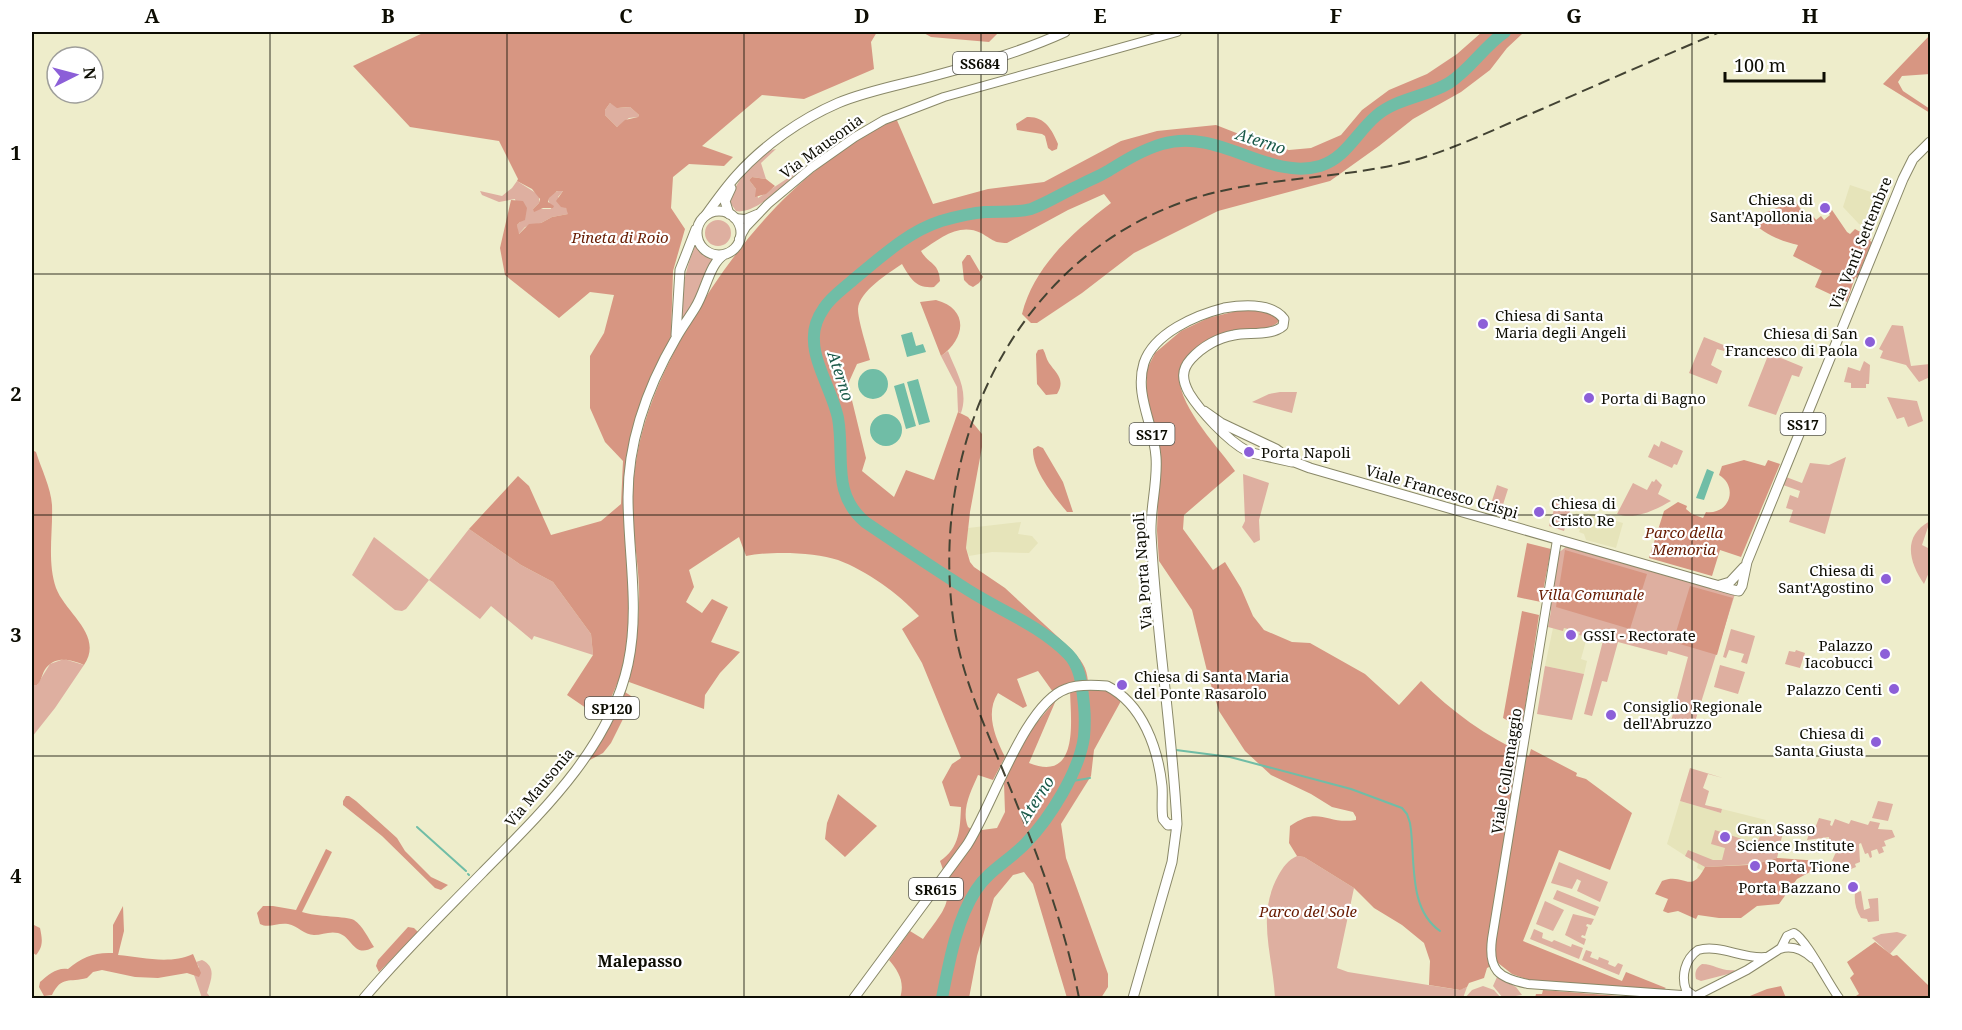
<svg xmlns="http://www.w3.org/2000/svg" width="1962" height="1030" font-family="'Noto Serif',serif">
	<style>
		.built { fill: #e6e4ba }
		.green { fill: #deafa0 }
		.forest { fill: #d79682; fill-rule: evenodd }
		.water { fill: #70bda6 }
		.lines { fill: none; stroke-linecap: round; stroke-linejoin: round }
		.stream { stroke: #70bda6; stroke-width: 2 }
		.river { stroke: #70bda6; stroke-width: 12 }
		.secondary-casing { stroke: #898868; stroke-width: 10 }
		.primary-casing { stroke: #898868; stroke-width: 11 }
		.trunk-casing { stroke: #898868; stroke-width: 11 }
		.secondary { stroke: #fff; stroke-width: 8 }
		.primary { stroke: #fff; stroke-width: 9 }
		.trunk { stroke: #fff; stroke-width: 9 }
		.rail { stroke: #434333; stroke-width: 2; stroke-dasharray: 12 6; stroke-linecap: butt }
		.grid { fill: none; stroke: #0d0d03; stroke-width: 1.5; stroke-opacity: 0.55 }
		.poi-dot { fill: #8c5fd8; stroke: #fff; stroke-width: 2 }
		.labels { text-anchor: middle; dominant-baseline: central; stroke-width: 4.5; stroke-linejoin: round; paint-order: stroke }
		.shield { fill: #fff; stroke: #56564f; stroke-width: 1.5 }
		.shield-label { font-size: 14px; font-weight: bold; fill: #0d0d03 }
		.street-label { font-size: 15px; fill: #0d0d03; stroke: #fff }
		.poi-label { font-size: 15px; fill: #0d0d03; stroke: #fff; text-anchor: start }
		.park-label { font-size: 15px; font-style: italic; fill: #671b00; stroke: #fff }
		.water-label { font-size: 16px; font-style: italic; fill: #1b5a4a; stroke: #fff }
		.neighbourhood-label { font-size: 16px; font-weight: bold; fill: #0d0d03; stroke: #fff }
		.neatline { fill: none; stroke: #0d0d03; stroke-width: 2 }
		.grid-label { font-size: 20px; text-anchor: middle; font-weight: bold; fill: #0d0d03 }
	</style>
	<rect width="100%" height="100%" fill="#eeedcb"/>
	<path class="built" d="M1850,185L1889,198L1876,231L1859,224L1843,207Z
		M1584,512L1623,523L1616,548L1586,540L1584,534L1579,532L1580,529L1574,527L1573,524L1576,513L1583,515Z
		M1021,522L1018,534L1032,536L1038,543L1029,553L992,552L969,556L966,548L968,528Z
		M1564,627L1580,632V635L1587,637L1581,659L1587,661L1584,674L1545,666L1553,628L1563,630Z
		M1680,801L1721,813L1722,809L1766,820L1764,831L1782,836L1777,858L1756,864L1705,867L1703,871L1697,868L1698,864L1667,844Z"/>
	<path class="green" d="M610,103L620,108L630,107L639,115L638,117L629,118L617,127L605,115V110Z
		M776,149L761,163L766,179L752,177L749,180L756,189L758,198L797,172C785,186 754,215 736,211L729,201C735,184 757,152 776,149Z
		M517,181L539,195V203L533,209H551L548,198L551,194L560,190L563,191L558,197L568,211V214L552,217L541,223L525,227L518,235L517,225L520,222L515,199L499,202L482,195L480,191L502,196L512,188Z
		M705 233a13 13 0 1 1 26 0a13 13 0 1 1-26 0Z
		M697,242L701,250L713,256L701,292L680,325C682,292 683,273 697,242Z
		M1892,325L1903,326L1911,366L1930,364V377L1919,382L1906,365L1880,358L1883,351L1879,349Z
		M1704,337L1726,346L1724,351L1717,349L1711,365L1722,371L1717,384L1689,373Z
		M948,351C956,372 969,390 961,413L958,412L957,387L941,356Z
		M1769,353L1803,367L1799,377L1792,375L1776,415L1748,406Z
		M1864,361L1870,365L1869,384H1866V388H1851V383L1844,382L1848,367L1860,371Z
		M1280,392H1297L1292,413L1252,402L1269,394Z
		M1887,397L1917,401L1923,421L1908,427L1904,417L1897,419Z
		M1661,441L1683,451L1677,465L1674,464L1672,468L1648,457L1654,444L1659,447Z
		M1846,457L1825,534L1789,522L1793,510L1786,508L1790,495L1798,498L1800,491L1783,485L1786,477L1802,483L1810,463L1829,465Z
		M1243,474L1269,483L1259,520L1260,540L1254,543L1242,527L1245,521Z
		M1656,479L1662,485L1658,494L1671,501C1655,510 1636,520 1617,514L1633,483L1647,490L1652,481L1654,482Z
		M1497,485L1508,489L1500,514L1489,510Z
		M1556,503L1571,508L1564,531L1549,526Z
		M1930,521L1922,545L1930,549V570L1924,584C1909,562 1902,536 1930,521Z
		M469,529L521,565L553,582L591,634L593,655L534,636L532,640L491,606L480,619L429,580L406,609L402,611L395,610L352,575L374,537L429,580Z
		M1566,547L1735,594L1693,728L1671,721L1688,657L1668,651L1667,655L1618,642L1607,682L1602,681L1592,716L1584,714L1604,637L1588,633L1587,637L1579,635L1580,632L1564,628L1563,631L1548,627L1551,611L1549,608L1558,553Z
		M1731,629L1755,636L1747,664L1741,662L1744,654L1729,650L1726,658L1723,657Z
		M1796,650L1805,653L1800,668L1785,664L1789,651L1795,652Z
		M64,659L84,665L55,708L32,737V685H37L50,664Z
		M1720,665L1745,672L1738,694L1714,687Z
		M1545,666L1584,674L1572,720L1537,714Z
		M1690,768L1723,778L1708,774L1703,788L1709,791L1705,805L1722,809L1721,813L1680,801Z
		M1878,801L1893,804L1888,821L1872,818Z
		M1819,818L1831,821L1830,825L1832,826L1835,819L1849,824L1851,820L1868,825L1870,821L1880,823L1878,829L1892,830L1895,837L1884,841L1886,846L1882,847L1884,852L1879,854L1877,849L1871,851L1872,857L1870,858L1868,853L1865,854L1861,843L1859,844L1860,862L1855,864L1856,867L1851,869L1832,861L1836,852L1827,849L1829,837L1807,840L1811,827L1815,828Z
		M1715,830L1757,844L1762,831L1782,836L1777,858L1756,864L1705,867L1685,856L1688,850L1713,860H1722L1725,848L1711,844Z
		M1297,856L1304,857L1354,888L1337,968L1348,972L1459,990L1467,987L1463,998H1275C1273,956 1256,916 1278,876C1283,867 1288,860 1297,856Z
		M1559,862L1608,882L1600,902L1577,891L1581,881L1577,879L1572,889L1551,883Z
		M1557,890L1599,907L1595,916L1553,899Z
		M1861,891L1864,910L1870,908L1868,899L1878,898L1879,921L1868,922L1867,919L1861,918C1856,910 1854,902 1855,893Z
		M1545,901L1564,910L1553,931L1536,924Z
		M1573,914L1594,919L1591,925L1587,924L1586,926L1588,927L1585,936L1582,935L1581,937L1586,939L1584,945L1565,935Z
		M1534,929L1543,933L1542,938L1552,942L1554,940L1571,947L1572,944L1583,948L1579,959L1530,939Z
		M1897,932L1907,935L1890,954L1872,938L1881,934Z
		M1586,950L1592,952L1590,957L1598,960L1599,957L1609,961L1608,964L1615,967L1618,963L1623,965L1619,975L1582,960Z
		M202,960C217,967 211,980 207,993L211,998H202L194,975L199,976V967L196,962Z
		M1702,964C1715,964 1721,972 1735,970L1732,973L1701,981L1696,979C1694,972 1697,967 1702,964Z
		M1497,977L1516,987L1522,995L1503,998L1493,986Z
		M1483,986L1494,990L1501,998H1465L1472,990Z"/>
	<path class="forest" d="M425,32H877L871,42L874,69L804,99L762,95L702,146L733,157L724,166L689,164L673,177L671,208L685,229L673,271L671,336L637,412L627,456L623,496L630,600L627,645L620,677L602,719L567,695L593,655L591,634L553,582L521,565L469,529L518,476L529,486L551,535L601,521L621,504L623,461L605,442L590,408V356L604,333L614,295L590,292L559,318L505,275L500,248L511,200L523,201L527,208L525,220L520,222L517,225L519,234L529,224L541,223L552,217L568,214L566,208L561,207L556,201L563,191H557L549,198L548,202L554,206L553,208H543L534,212L533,209L539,203L540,199L532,189L517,181L518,179L499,141L410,127L353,66ZM610,103L617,108L630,107L639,115L638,117L625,120L617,127L605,115V110Z
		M922,32H999L989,42L931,37Z
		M1482,32H1531L1522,34L1507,48L1490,70L1461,92L1413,119L1379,146L1330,181L1218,211L1134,253L1082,293L1037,323H1031L1022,314C1034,266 1073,232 1111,203L1104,194L1068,210L1007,243C993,243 992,239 981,233C959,222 939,239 921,251C929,265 939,262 940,281L934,287C916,289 910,278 902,264C889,273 859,291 858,309C858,321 867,347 870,360L857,364L848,384L866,458L862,471L894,497L906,470L934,480L958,412L968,417L982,434V447L970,512L966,548L970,562L974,567L1005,588L1071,649C1081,660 1087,667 1088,682L1053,692L1038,671L1017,679L1027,706L1023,708L998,693C985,713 995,737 1005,757L993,780L978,775C971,791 961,810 968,827L974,831L997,828L1005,812L1004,783L1009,770L1033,727L1056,700L1029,763C1079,783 1071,722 1070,691L1105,689L1121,701L1094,750L1091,776L1061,824L1066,858L1108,974V987L1101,998H1067L1033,884L1024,872L1013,875L994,898L977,956L969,998H900C905,982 899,972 889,960L910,931L923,939C947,906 955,902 940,861C960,848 960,828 961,807L950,806L942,782L952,764L961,758L922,663L902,629L919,616C898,593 867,571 838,560C815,552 770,551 746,556L739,537L689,570L694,587L686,602L702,613L712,599L728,607L711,642L740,652L720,673L705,695L704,709L629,682C635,651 640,619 639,588C638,555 630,521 633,488C637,427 660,375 690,323C741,236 805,164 896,118L933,204L988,189L1044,182L1121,141L1157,131L1216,125L1262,143L1289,150L1311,148L1341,135L1362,110L1389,90L1427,74L1457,54Z
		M1930,35V74L1902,76L1898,82L1903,91L1930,109V113L1883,84Z
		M1027,117C1044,116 1052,129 1058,144L1057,149L1052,151L1048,148L1045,136L1042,134L1017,130L1016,124Z
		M752,177L766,179L775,186L766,194L755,197L756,189L749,180Z
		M1795,201L1808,219L1813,216L1816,220L1821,216L1824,220L1830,215L1828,212L1832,210L1847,232L1850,234L1855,229L1871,238L1870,241L1872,242L1857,278L1855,277L1847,302L1815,287L1822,271L1793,256L1798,245C1780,241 1762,233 1749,219Z
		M967,255H970L983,277L979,283L973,287L969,285L964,280L962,262Z
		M936,300C969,309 966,338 941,356L920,302Z
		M1241,310C1254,311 1272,310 1279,321C1271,331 1252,328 1240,330C1230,333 1220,339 1210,343C1202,347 1193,350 1187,357C1158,388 1219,446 1235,471L1184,515L1183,529L1213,570L1225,562L1241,588L1253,616L1264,630L1292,642L1310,643L1365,674L1399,705L1421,681C1452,712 1488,738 1529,756L1531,749L1577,773L1576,776L1586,779L1632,813L1610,870L1559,850L1523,941L1622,981L1626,972L1666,988L1663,990L1529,980L1512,974L1498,963L1487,968L1484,978L1469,983L1467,987L1460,990L1429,985L1430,961L1424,943L1402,925L1374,908L1354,888L1304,857L1297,856L1289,843L1290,826C1320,805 1326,825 1356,820V817L1353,812L1332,807L1311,794L1271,775L1245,751L1219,711L1208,675L1192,610L1159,561L1157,531L1158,497L1146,398L1147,369L1155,353L1181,331L1208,318Z
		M1043,349C1046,354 1046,359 1049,363C1056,373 1066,380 1057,394L1046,395L1037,384L1036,354L1038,350Z
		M1038,446L1043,448L1063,482L1073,512H1067C1054,496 1032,470 1033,449Z
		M32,450L36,452C41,468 51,488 52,505C53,533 47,561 56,588C66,614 104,635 84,665C73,660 56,655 46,668C42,673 42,680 37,685H32Z
		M1744,460L1765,466L1768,460L1780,464L1741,557L1720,550L1712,576L1649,558L1664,511L1678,502L1687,506L1686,509L1692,514L1703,518L1706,512C1729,515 1739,487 1719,475L1722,466Z
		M1527,543L1551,549L1541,602L1517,597Z
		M1565,550L1647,574L1630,629L1556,607Z
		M1690,586L1733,598L1717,655L1673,642Z
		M1522,611L1539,615L1522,728L1503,718Z
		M625,692L634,698L635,712L623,719L611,743L603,753L588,761L613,717Z
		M838,794L877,826L845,857L825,839L827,823Z
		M346,796H349L356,801L397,838L405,851L431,877L448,885L441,890L435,888L382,836L343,805V801Z
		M326,849L332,852L302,912C316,917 347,916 354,920C363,926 368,938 374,947C353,959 353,937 338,933C329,931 322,935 314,935C304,935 298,926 288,924C278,922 269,929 260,924L257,913L263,906H273L296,910Z
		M1777,858L1820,861L1823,865L1797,879L1779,904L1757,906L1741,918H1719L1698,915L1696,919L1678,911L1668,913L1663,911L1668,899L1655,894L1662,881C1685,872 1690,896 1705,867L1748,865V869L1756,868V864Z
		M123,906L124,931L118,955C142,957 169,965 193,954L201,973L199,977L187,973L158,978L135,977L102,970L93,972L87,978C69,983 62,975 52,995L44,996L39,987L40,982C48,975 57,967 68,969C82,957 94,952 113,953V925Z
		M34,925L40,928C42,938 44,946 36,955L32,952V932Z
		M408,927L414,928L418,932L379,972L376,966L378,960Z
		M1875,942L1893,956L1897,955L1930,987V998H1853L1859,994L1850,978L1854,974L1847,962Z
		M1781,986L1786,998H1745L1767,989Z
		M1543,990L1644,998H1535L1536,994H1542Z"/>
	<path class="water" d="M912,332L916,346L923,344L926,352L907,357L901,335Z
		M858 384a15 15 0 1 1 30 0a15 15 0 1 1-30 0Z
		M918,379L930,422L919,425L907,382Z
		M904,383L916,426L906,429L894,386Z
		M870 430a16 16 0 1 1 32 0a16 16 0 1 1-32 0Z
		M1707,469L1714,472L1704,500L1696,498Z"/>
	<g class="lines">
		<path class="stream" d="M1176,750L1230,757L1351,789L1402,808L1407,814L1410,823C1416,858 1407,908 1440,931
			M1067,782L1090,778
			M417,827L466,871
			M468,874L469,875"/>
		<path class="river" d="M942,998C949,963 956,921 976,890C988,871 1010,860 1026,843C1050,818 1079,772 1084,737C1085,726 1085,715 1084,705C1082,687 1081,667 1068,654C1039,625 1001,611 968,590C933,568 899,545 865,522C831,493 845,457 838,418C833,394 814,363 814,341C813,329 817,318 824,308C831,297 843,289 853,280C880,258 907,232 941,221C955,217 971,213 985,212C1001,211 1016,213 1031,209C1047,203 1061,194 1076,187C1087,181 1098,177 1108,171C1126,160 1142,150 1162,144C1219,127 1268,181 1320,166C1346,158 1357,132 1376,116C1397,98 1426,97 1449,83C1471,69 1484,46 1505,32"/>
		<g class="secondary-casing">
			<path id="secondary" d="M734,218L745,219L757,214
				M739,239L746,227L768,204L811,168L855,137L884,120L944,97L1177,32
				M1557,540L1492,939C1488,970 1498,978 1528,984L1696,996L1747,970L1775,952L1781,948L1787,936L1794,933C1806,939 1829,985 1839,998
				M1780,949C1792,945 1803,950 1812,958
				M1693,995L1686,990C1681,976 1685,959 1698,950C1720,944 1742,959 1765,957"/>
		</g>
		<g class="primary-casing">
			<path id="primary" d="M697 233a22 22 0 1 1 44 0a22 22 0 1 1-44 0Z
				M676,335L680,270L696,229
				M1204,411L1221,423L1276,449L1292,461L1310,468L1709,583C1716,585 1736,591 1739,591L1742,586L1747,562L1903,179L1913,159L1930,142
				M1252,453L1292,462
				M1720,585L1730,582L1744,567
				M364,998C401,954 442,914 482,873C540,814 610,748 628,664C640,608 628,553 628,497C628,441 648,386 676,338C682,327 689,318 695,308C706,291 709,263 725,254
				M854,998L967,845C991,809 1025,703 1066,689C1077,684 1095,685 1107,686C1143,704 1158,749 1162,786C1163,797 1161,809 1163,819L1168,825L1177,824
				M1133,998L1172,862L1177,824C1172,728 1156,631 1151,534C1150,508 1158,482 1156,457C1154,425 1134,395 1144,363C1154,333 1196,315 1224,308C1242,305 1271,302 1284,319L1283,326C1272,336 1248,332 1234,335C1218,338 1202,347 1191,359C1181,370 1182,380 1189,393C1200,411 1228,441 1247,451"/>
		</g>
		<g class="trunk-casing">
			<path id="trunk" d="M729,214L725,201L731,188
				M706,215C716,201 726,187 737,175C764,145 801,119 838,103C864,92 894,86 922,79C971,66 1019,53 1065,32"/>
		</g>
		<use href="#secondary" class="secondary"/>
		<use href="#primary" class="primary"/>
		<use href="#trunk" class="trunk"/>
		<path class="rail" d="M1079,998C1064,921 1034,845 1004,773C984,724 962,677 954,625C927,445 1016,252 1198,197C1272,175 1351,180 1425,157C1465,144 1504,125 1542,109C1601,83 1661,57 1720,32"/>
	</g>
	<path class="grid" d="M270,32V998M507,32V998M744,32V998M981,32V998M1218,32V998M1455,32V998M1692,32V998M32,274H1930M32,515H1930M32,756H1930"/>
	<g class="poi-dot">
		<circle cx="1825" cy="208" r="6"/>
		<circle cx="1483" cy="324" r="6"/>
		<circle cx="1870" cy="342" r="6"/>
		<circle cx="1589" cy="398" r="6"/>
		<circle cx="1249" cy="452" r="6"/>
		<circle cx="1539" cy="512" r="6"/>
		<circle cx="1886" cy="579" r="6"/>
		<circle cx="1571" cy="635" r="6"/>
		<circle cx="1885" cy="654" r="6"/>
		<circle cx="1122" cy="685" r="6"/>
		<circle cx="1894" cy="689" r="6"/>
		<circle cx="1611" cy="715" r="6"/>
		<circle cx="1876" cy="742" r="6"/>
		<circle cx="1725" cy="837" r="6"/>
		<circle cx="1755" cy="866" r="6"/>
		<circle cx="1853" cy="887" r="6"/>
	</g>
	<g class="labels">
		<g class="shield">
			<rect x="953" y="52" width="54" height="22" rx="4.5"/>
			<rect x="1780.5" y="413" width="45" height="22" rx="4.5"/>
			<rect x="1129.5" y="423" width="45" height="22" rx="4.5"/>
			<rect x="585" y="697" width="54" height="22" rx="4.5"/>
			<rect x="909" y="878" width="54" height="22" rx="4.5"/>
		</g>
		<g class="shield-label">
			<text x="980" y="63">SS684</text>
			<text x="1803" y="424">SS17</text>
			<text x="1152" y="434">SS17</text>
			<text x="612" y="708">SP120</text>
			<text x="936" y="889">SR615</text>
		</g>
		<g class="street-label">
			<text transform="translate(821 146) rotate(-36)">Via Mausonia</text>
			<text transform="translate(1860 243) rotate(-68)">Via Venti Settembre</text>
			<text transform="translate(1442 491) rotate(16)">Viale Francesco Crispi</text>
			<text transform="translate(1142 571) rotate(-94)">Via Porta Napoli</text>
			<text transform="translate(1506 771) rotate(-81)">Viale Collemaggio</text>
			<text transform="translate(539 787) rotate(-50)">Via Mausonia</text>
		</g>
		<g class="poi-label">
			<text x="1813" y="199" text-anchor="end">Chiesa di<tspan x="1813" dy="17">Sant'Apollonia</tspan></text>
			<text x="1495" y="315">Chiesa di Santa<tspan x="1495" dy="17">Maria degli Angeli</tspan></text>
			<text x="1858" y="333" text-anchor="end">Chiesa di San<tspan x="1858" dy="17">Francesco di Paola</tspan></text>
			<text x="1601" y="398">Porta di Bagno</text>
			<text x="1261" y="452">Porta Napoli</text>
			<text x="1551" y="503">Chiesa di<tspan x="1551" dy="17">Cristo Re</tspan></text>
			<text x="1874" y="570" text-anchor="end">Chiesa di<tspan x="1874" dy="17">Sant'Agostino</tspan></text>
			<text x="1583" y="635">GSSI - Rectorate</text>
			<text x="1873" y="645" text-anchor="end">Palazzo<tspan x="1873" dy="17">Iacobucci</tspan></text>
			<text x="1134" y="676">Chiesa di Santa Maria<tspan x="1134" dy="17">del Ponte Rasarolo</tspan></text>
			<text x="1882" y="689" text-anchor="end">Palazzo Centi</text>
			<text x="1623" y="706">Consiglio Regionale<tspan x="1623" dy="17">dell'Abruzzo</tspan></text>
			<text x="1864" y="733" text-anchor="end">Chiesa di<tspan x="1864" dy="17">Santa Giusta</tspan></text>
			<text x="1737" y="828">Gran Sasso<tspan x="1737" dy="17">Science Institute</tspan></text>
			<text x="1767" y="866">Porta Tione</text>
			<text x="1841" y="887" text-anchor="end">Porta Bazzano</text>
		</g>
		<g class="park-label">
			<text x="620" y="237">Pineta di Roio</text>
			<text x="1684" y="532">Parco della<tspan x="1684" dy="17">Memoria</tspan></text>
			<text x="1591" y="594">Villa Comunale</text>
			<text x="1308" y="911">Parco del Sole</text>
		</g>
		<g class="water-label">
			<text transform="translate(1261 141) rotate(18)">Aterno</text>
			<text transform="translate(841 376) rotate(72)">Aterno</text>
			<text transform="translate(1036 799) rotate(-57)">Aterno</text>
		</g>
		<g class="neighbourhood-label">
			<text x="640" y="961">Malepasso</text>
		</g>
	</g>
	<rect width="1962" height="1030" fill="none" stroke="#ffffff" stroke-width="66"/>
	<g transform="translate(75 75) rotate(84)"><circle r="28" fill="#ffffff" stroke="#9e9e9a" stroke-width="1.5"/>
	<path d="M0-4.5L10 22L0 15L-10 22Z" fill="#8c5fd8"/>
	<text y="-9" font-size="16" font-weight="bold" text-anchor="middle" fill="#0d0d03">N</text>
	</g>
	<path d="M1725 72v9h99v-9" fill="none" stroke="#0d0d03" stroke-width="3"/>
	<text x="1734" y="72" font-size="18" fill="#0d0d03" stroke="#ffffff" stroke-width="4.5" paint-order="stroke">100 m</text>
	<rect x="33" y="33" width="1896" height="964" class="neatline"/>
	<g class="grid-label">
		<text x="152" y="23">A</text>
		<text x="388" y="23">B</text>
		<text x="626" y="23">C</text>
		<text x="862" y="23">D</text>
		<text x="1100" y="23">E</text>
		<text x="1336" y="23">F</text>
		<text x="1574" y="23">G</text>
		<text x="1810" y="23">H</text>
		<text x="16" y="160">1</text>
		<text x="16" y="401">2</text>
		<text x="16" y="642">3</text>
		<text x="16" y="883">4</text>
	</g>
</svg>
